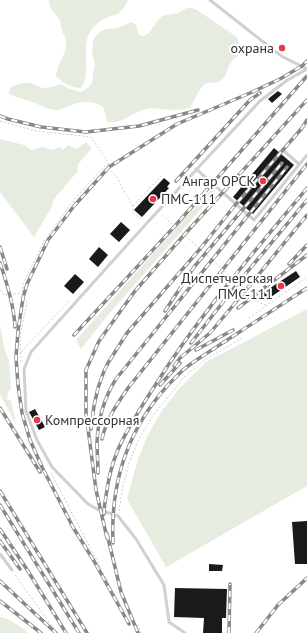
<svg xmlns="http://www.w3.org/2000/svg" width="307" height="633" font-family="'PT Sans',sans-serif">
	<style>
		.green { fill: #e6ecdf }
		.building { fill: #1a1a1a }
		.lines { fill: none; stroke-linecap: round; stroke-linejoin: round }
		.path { stroke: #cdcdcd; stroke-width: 1; stroke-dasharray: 2 2; stroke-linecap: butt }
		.service { stroke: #d0d0d0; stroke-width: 3 }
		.rail-casing { stroke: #888; stroke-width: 3.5 }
		.rail { stroke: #fff; stroke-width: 2; stroke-dasharray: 6; stroke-linecap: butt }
		.poi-dot { fill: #e63946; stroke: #fff; stroke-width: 1.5 }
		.labels { text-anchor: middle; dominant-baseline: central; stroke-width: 4; stroke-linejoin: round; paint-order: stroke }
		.poi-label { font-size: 14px; fill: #333; stroke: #fff; text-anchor: end }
	</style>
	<rect width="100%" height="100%" fill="#fff"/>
	<path class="green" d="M49,0H128C126,4 123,9 119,13C117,15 114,15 111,16C102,19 93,25 89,34C81,50 92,74 81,88C71,88 62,83 56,76C57,63 68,53 66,40C65,36 63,34 62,31C61,27 61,23 59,19C55,12 48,8 49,0Z
		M187,8H192L197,10L237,37C239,43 240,48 239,53C238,58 233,58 231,62C227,68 227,77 220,81C215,84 210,81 205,84C200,86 194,102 190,108C185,109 180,110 175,110C164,110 153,106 143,110C130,114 122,124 107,122C105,117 106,112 103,107C101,105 98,104 95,103C87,101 78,102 71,105C66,107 61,110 56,110C49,110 42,106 35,103C27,100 18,98 9,94V92L11,87C18,84 26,81 33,84C37,86 41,88 45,88C51,88 56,85 61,84L70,89L80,92L85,90L89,87L92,83L93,73L95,64L92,54L93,43L94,38L101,31L106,29L117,28L132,22L136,25L139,35L144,36L149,33L155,24L162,16L178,13Z
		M0,139L24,145L32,150L43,147L52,150L59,147L63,150L68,145L77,149L86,142L92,148L78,164L77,172L54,199L51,208L34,237L0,192Z
		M211,189L215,193L108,315L81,349L76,340Z
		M307,309V486L166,567L127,499L138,459L147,437L161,412L179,389L206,362Z
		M0,324L4,347L9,361L11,389L8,392L7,400H11L16,425L0,394Z
		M0,617C10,619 20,626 28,633H0Z"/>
	<path class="building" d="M278,91L282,94L272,103L268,99Z
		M274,148L294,165L253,214L233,197Z
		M164,178L170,183L167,187L169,188L142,217L134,210Z
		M121,222L130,230L119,242L110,234Z
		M99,247L108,255L98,267L89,259Z
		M296,271L300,277L265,301L261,294Z
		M75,274L84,282L73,294L64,286Z
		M35,409L45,427L39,430L29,412Z
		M307,521V564H295L292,522Z
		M209,564L223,565L222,571H209Z
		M175,588L227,589L226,618H222V633H203L204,618L174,617Z"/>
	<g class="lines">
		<path class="path" d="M0,121L36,131L91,137L108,163L109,167L117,178L133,207V212L142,220
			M133,206L161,176
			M162,215L260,303L266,305
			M0,290L4,295L21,293
			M249,318L307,277
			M21,352L69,301
			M21,362L20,336L27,302L23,298L22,293L24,282L45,239L77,196L108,163
			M51,473L129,622L138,626L141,633
			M119,511L123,486L129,463L138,441L151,418L186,375L205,360L242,338
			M15,575L57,633"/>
		<path class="service" d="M210,0L276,52L283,57L307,69
			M285,152L299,164
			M196,169L254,220L307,155
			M0,554L12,570
			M185,633L169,622L164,585L136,539L118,516L97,509L88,504L52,467L37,440L26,411L24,369L31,352L146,224L260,101L286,81L307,69"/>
		<g class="rail-casing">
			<path id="rail" d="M0,116L8,119L41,127L86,132L139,126L198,110
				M176,181L250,100L260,93
				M0,247L7,269
				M0,263C7,283 14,305 15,327
				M289,264L307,245
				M238,308L307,255
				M165,311L194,267L282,163
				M74,335L175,226L307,76
				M191,343L238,283L307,200
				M196,350L233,330
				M174,366L180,358L210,333L246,290L307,215
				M160,385L180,363
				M0,408L40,472
				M91,429L94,406L98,388L104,371L108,363L127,333L200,249L236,204L302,128L307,120
				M102,439C106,420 117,404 128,388L307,164
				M98,473C98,463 97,452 97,442C98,420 104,398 116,379L287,167
				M0,491L87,633
				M0,505L79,633
				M104,514C104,508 105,502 106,496C108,481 111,467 117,452C127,428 142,406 156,384C200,314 255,251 307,188
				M71,524L94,561L129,624
				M0,529L28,571L66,633
				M74,529L42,467L30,440L22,413L18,385L16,357L18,331L23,298L27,284L48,240L74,206L109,167L177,124L250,93L280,79L302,66L307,61
				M107,534L121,592L138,633
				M107,538L96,490L86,413V370L99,341L135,291L184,235L307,100
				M0,541L20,569
				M113,543C110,476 132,418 181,372C186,367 192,363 198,359L307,288
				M0,581L56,633
				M0,601L41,633
				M229,633L230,584
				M256,633L278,605L307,578"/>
		</g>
		<use href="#rail" class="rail"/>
	</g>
	<g class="poi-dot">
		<circle cx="282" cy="48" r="4"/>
		<circle cx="263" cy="181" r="4"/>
		<circle cx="153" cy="199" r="4"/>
		<circle cx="281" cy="286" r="4"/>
		<circle cx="37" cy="420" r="4"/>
	</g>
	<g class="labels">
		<g class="poi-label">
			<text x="274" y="48">охрана</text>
			<text x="255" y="181">Ангар ОРСК</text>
			<text x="161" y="199" text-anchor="start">ПМС-111</text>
			<text x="273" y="278">Диспетчерская<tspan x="273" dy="16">ПМС-111</tspan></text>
			<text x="45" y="420" text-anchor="start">Компрессорная</text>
		</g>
	</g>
</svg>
